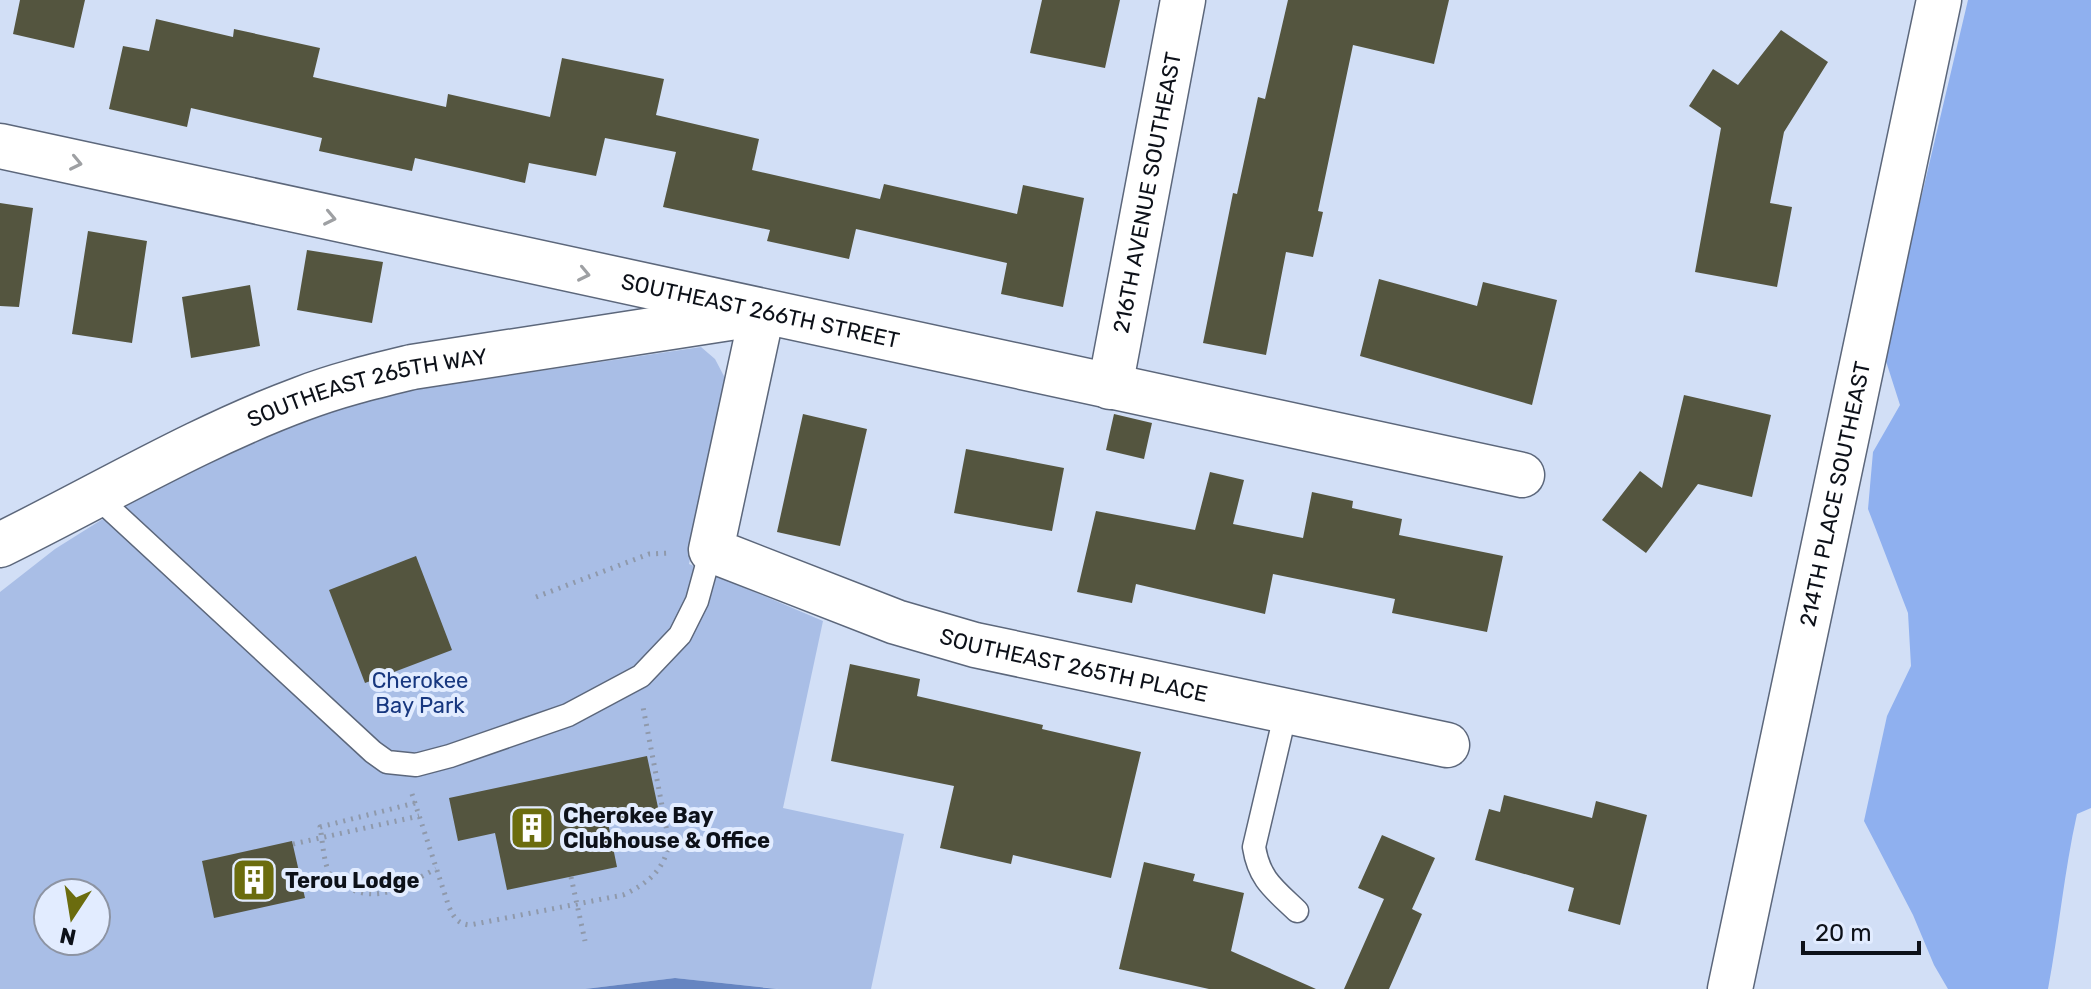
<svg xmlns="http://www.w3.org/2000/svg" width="2091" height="989" font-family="Rubik,sans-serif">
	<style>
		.green { fill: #a9bee6; fill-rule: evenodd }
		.forest { fill: #8fb0ef }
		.water { fill: #6685c1 }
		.building { fill: #54553f }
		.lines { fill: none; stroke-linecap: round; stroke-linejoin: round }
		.service-casing { stroke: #5c677b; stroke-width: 25 }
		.minor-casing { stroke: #5c677b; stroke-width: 47 }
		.path { stroke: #8f99ab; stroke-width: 5; stroke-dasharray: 2 6; stroke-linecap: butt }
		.service { stroke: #fff; stroke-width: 22 }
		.minor { stroke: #fff; stroke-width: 44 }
		.oneway { stroke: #9ea0a3 }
		.labels { text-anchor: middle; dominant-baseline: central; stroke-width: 8; stroke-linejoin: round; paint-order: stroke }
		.street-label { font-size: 22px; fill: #0d1119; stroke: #e2ecff }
		.park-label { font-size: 22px; fill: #17377f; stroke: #e2ecff }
		.poi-label { font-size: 22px; font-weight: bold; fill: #0d1119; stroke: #e2ecff; text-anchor: start }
	</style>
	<rect width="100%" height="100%" fill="#d2dff6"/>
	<path class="green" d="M701,347L715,359L726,380L689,564L823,621L783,808L904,834L871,989H778L675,978L585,989H0V592L55,549L219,446L386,394ZM48,893H96V941H48Z"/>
	<path class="forest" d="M1968,0H2091V808L2077,814C2064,872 2059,931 2048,989H1948L1934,965L1913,915L1864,821L1887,716L1911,666L1908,613L1868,509L1873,452L1900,405L1884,355Z"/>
	<path class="water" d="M675,978L777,989H778H585Z"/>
	<path class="building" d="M20,0H85L74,48L13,34Z
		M1042,0H1120L1105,68L1030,53Z
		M1288,0H1449L1434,64L1353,45L1318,211L1323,212L1313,257L1286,252L1266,355L1203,343L1233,193L1237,194L1258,97L1265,99Z
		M156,19L233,37L234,29L320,48L313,77L446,107L448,94L550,117L562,58L664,79L656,115L759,139L752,170L880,199L884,184L1017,214L1023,185L1084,198L1063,307L1001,294L1007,263L856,229L849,259L767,241L770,230L663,207L676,152L605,138L596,176L529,163L525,183L415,158L412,171L319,151L322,138L191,108L187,127L109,109L123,46L149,51Z
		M1781,30L1828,62L1784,132L1770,203L1792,207L1777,287L1695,272L1721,128L1689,106L1713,69L1738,85Z
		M0,203L33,208L19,307L0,306Z
		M88,231L147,241L132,343L72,334Z
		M307,250L383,262L372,323L297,310Z
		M1379,279L1477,306L1483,282L1557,300L1532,405L1360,356Z
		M250,285L260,346L191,358L182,297Z
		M1684,395L1771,415L1752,497L1698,484L1646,553L1602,520L1640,471L1662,488Z
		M803,414L867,429L840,546L777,532Z
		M1114,414L1152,423L1144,459L1106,450Z
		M966,449L1064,468L1052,531L954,513Z
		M1210,472L1244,480L1233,524L1303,538L1312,492L1353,501L1352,508L1402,519L1399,535L1503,556L1487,632L1392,613L1395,599L1273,574L1265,614L1136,584L1132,603L1077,592L1096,511L1195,530Z
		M416,556L452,650L365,683L329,590Z
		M850,664L920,679L917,696L1043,725L1042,729L1141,752L1111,878L1013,855L1011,864L940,848L954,786L831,761Z
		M647,756L659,812L608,823L617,867L507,890L495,833L458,841L449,798Z
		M1504,795L1592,818L1596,801L1647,815L1620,925L1568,911L1574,888L1475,860L1489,809L1500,812Z
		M1382,835L1435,858L1412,909L1422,914L1389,989H1344L1384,899L1358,888Z
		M292,841L305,898L214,918L202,861Z
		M1144,862L1195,874L1193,881L1244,893L1231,951L1316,989H1209L1119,969Z"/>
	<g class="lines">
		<g class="service-casing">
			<path id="service" d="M94,494L373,752L387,762L416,765L450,756L568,715L641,676L680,635L697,601L711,550
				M1286,711L1254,847C1259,879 1274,889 1297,911"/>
		</g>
		<g class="minor-casing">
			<g id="minor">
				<path id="s1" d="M0,146L1522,475"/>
				<path id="s2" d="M762,313L711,550L896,622L975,645L1447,745"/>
				<path id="s3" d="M1110,387L1183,0"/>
				<path id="s4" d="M0,545C100,496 196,438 301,399C337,385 375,376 412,367L736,317"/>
				<path id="s5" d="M1730,989L1939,0"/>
			</g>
		</g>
		<path class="path" d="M536,597L649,554L670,553
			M412,794L449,907C454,918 458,924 470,925L623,895C647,884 665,870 669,842L643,707
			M415,803L320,827C323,843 323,860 330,875C335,884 341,886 350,889C384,903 405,884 436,869
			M293,844L419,816
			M571,877L585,941"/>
		<use href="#service" class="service"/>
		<use href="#minor" class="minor"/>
	</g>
	<defs><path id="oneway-chevron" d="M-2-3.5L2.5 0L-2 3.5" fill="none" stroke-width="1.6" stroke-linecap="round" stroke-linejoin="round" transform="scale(2)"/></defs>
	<g class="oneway">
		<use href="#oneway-chevron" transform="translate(76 163) rotate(12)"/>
		<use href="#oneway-chevron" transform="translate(330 218) rotate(12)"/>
		<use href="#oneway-chevron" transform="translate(584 274) rotate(12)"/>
	</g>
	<defs>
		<g id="building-square" transform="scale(2.3)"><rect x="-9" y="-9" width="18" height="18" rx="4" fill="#6b6c0e" stroke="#e2ecff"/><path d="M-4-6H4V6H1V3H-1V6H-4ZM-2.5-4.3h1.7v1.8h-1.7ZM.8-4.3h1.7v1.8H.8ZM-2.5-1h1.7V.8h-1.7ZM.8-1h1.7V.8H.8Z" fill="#fff"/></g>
	</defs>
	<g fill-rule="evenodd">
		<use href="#building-square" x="532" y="828"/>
		<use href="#building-square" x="254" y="880"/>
	</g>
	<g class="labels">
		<g class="street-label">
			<text stroke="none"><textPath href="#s3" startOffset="198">216TH AVENUE SOUTHEAST</textPath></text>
			<text stroke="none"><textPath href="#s1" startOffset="778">SOUTHEAST 266TH STREET</textPath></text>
			<text stroke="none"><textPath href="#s4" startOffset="402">SOUTHEAST 265TH WAY</textPath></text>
			<text stroke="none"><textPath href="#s5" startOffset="506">214TH PLACE SOUTHEAST</textPath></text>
			<text stroke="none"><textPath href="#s2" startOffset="624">SOUTHEAST 265TH PLACE</textPath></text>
		</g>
		<g class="park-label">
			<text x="420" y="680">Cherokee<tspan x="420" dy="25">Bay Park</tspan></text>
		</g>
		<g class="poi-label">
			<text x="563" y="815">Cherokee Bay<tspan x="563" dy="25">Clubhouse &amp; Office</tspan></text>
			<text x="285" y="880">Terou Lodge</text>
		</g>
	</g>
	<g transform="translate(72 917) rotate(192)"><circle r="38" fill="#e2ecff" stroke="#8d94a3" stroke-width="2"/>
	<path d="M0-6L14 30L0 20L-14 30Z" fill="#6b6c0e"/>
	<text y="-12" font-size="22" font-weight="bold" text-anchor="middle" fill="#0d1119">N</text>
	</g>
	<path d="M1803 941v12h116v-12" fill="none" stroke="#0d1119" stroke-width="4"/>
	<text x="1815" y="941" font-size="24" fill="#0d1119" stroke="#e2ecff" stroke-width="6" paint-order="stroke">20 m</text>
</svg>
